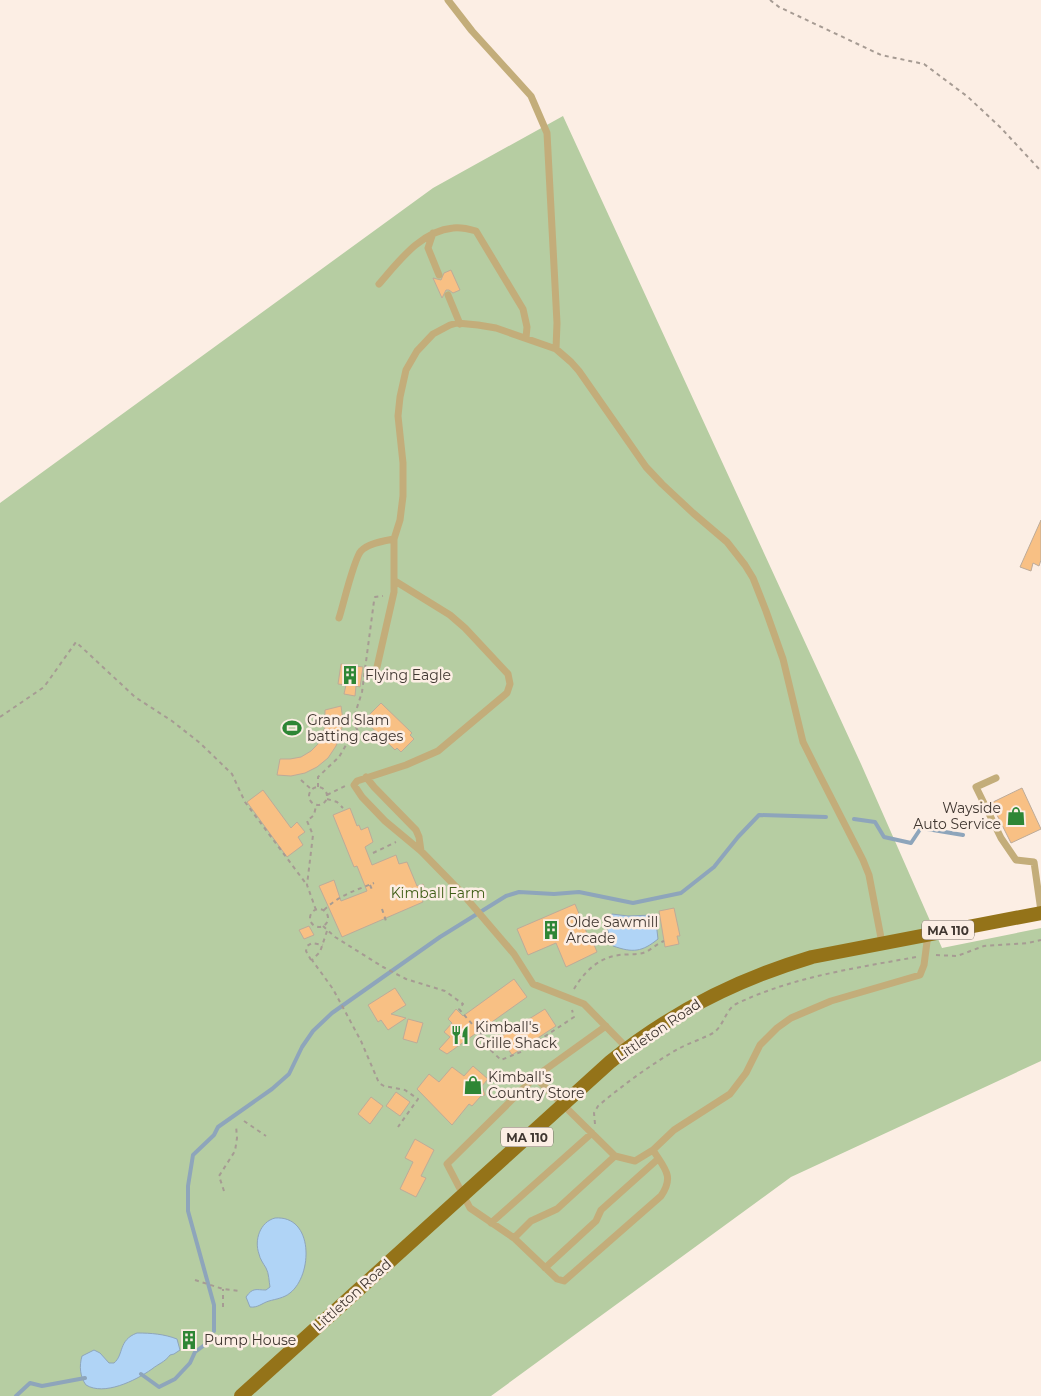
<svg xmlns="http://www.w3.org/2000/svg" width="1041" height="1396" font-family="Montserrat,sans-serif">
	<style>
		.green { fill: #b6cda2 }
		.water { fill: #b0d4f6; stroke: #8ea5bb }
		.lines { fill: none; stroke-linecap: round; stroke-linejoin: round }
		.stream { stroke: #8ea5bb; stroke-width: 4 }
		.building { fill: #f8c084; stroke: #bdab99 }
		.path { stroke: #a69b93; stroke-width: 2; stroke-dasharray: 4 4; stroke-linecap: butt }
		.service { stroke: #c3ad7a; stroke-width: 7 }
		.primary { stroke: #947319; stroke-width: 14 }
		.labels { text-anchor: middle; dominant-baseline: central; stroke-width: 5; stroke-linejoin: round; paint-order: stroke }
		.shield { fill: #fceee4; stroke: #786e67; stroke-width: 1 }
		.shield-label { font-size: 12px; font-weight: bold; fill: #403731 }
		.poi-label { font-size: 14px; fill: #403731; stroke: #fceee4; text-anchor: start }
		.park-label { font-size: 14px; fill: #405f18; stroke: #fceee4 }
		.street-label { font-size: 14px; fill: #403731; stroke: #fceee4 }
	</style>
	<rect width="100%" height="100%" fill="#fceee4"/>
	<path class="green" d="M563,116L861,764L942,948L1041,928V1061L791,1177L491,1396H0V503L433,188Z"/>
	<path class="water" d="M612,914L628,916L653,915L656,922L658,939C642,952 633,953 613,946L605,922Z
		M275,1218C314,1215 313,1275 290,1293C284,1298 276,1299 269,1301C262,1303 258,1308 250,1307L246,1297C253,1287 256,1290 266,1290L270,1287C269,1282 269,1273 266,1268C263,1263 260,1259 259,1254C254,1240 260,1222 275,1218Z
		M137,1333C151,1333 164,1334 177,1339L180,1350L174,1354L170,1355C165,1362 158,1364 152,1369C135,1381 104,1396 86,1385C80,1377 79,1366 82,1356L94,1350L100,1353L109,1363H114C124,1355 118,1340 137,1333Z"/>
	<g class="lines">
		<path class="stream" d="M854,819L875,822L884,837L911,843L921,828L963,835
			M214,1331V1305L188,1211V1186L193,1155L214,1135L218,1127L272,1089L289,1074L302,1047L313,1031L332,1013L440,937L506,896L519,892L554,894L579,892L633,903L681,893L714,867L738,837L759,815L826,817
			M141,1374L159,1387L175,1379L190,1363L195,1352L210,1341
			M16,1396L30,1383L42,1386L85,1378"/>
	</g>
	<path class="building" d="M451,270L460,290L453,293L449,290H446L442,298L433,278L441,280L444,273Z
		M1041,520V560L1039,566L1033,563L1031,571L1020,567Z
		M341,664L363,667L360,687L356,686L355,696L344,694L346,685L338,684Z
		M381,703L412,733L410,735L414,739L401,752L397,748L395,750L364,720Z
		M341,706L343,720L341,734L336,746L328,758L317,767L305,773L291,776L277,775L280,759H290L301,757L311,751L318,744L325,727V710Z
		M1022,788L1041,829L1011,843L991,803Z
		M263,790L291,828L297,822L305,832L298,837L303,845L287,857L247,802Z
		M350,808L357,826L359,825L361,830L368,827L373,842L365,847L372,865L396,855L399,864L407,862L417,886L423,884L427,894L421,897L423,902L342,937L319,886L334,880L341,901L367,891L357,866L354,867L333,815Z
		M575,904L591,943L593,942L597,952L566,967L556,943L528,955L517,929Z
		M674,908L680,936H677L679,944L665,947L659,911Z
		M309,926L314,935L304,939L299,930Z
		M514,979L527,997L447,1054L439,1049L450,1037L444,1032L452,1023L448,1019L456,1009L463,1016Z
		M395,988L406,1005L391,1014L406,1018L388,1030L381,1020L378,1022L368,1005Z
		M545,1009L556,1026L512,1055L500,1037Z
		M408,1019L423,1023L417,1043L403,1039Z
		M473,1066L488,1079L482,1086L485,1095L481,1096L472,1106L469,1104L452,1125L417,1089L429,1074L439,1082L452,1067L464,1076Z
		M396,1092L410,1102L400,1116L386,1106Z
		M371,1097L383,1106L370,1124L358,1114Z
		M415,1139L434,1150L421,1176L426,1178L416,1197L400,1189L413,1162L405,1158Z"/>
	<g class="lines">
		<path class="path" d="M770,0L779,7L881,55L924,64L968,97L1001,128L1041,171
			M0,717L44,687L76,642L135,697L172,721L200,743L232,774L245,802L307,885
			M301,780L312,790
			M309 796a9 9 0 1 1 18 0a9 9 0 1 1-18 0Z
			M318,787V777L339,757L349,740L358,731L354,724V717L362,692L374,601L375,597L383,596
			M327,795L345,786
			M327,799L337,802L343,808
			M373,853L396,842
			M370,885L373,892
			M310 918a9 9 0 1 1 18 0a9 9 0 1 1-18 0Z
			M382,909L386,921
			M316,910L307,885L313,835L307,821L314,815L316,806
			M324,910C338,896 356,890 374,883
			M323,926L335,937L383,967L406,979L445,991L463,1004L459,1009L485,1039L482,1042L501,1060L523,1051L574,1017L572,1010
			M327,931L320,952L312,960L333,989L361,1041L379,1083L384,1086L405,1090L418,1099L398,1127
			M936,955L957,956L984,946L1028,943L1041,940
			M311,960L306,951L307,946L312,943L323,945
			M574,989C584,972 598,958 619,955C627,954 636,955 643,953C650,951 656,944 664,941
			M244,1121L266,1136
			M595,1124L594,1113L598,1106C623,1085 650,1065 678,1049C689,1043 702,1039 713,1033C724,1026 725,1010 736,1004C792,977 856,968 916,957
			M224,1191L219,1176L235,1151L237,1138L236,1125
			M195,1280L223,1289L240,1291
			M223,1307V1289
			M182,1340L194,1330"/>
		<path class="service" d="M448,0L472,31L531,96L547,133L557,323L556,349
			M433,233L428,248L439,275
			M379,284C399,261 421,231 453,228C461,227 469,229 476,231L523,309L527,327L526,338
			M448,295L460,324
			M395,581L450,615L465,628L508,674L510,684L507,693L438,751L406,765L357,781L354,785L362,797L385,821L421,851L461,892L514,954L533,984L584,1004L627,1048
			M339,618C343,606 354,558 361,551C368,543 384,541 394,539
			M377,667L394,592V539L400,520L403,496V463L398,416L400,397L406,370L417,351L433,334L450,325L457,323L478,325L496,328L556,349L571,362L579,371L646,467L662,484L693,513L727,542L745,565L753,578L766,611L783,659L803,742L817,770L863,860L869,875L882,943
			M366,777L374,787L416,830L419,837L421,851
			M996,778L976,787L1001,838L1016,860L1034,862L1041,911
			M535,1077L615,1156L557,1209L531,1221L514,1238L470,1208L447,1164Z
			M535,1077L606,1026
			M615,1156L635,1161L653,1150L674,1130L730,1094L746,1073L760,1045L777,1028L791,1018L831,1001L920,975L924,965L928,934
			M491,1223L592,1133
			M514,1238L557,1279L564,1281L661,1196C675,1176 664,1168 653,1150
			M545,1268L596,1221L601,1210L658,1159"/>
		<path class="primary" d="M241,1396L610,1062C670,1013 738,979 812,957L1041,913"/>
	</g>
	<defs>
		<g id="building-bare" transform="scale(1.5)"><path d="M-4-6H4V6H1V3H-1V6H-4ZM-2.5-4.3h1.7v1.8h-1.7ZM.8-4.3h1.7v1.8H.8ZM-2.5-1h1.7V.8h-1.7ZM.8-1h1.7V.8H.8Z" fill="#2e8635" stroke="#fceee4" stroke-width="2.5" paint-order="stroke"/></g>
		<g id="stadium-bare" transform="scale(1.5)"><path d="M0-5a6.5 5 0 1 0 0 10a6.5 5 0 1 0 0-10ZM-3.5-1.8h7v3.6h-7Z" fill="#2e8635" stroke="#fceee4" stroke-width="2.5" paint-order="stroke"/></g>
		<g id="shop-bare" transform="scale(1.5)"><path d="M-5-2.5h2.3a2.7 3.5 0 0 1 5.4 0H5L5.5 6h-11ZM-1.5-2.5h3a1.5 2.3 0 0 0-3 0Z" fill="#2e8635" stroke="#fceee4" stroke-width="2.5" paint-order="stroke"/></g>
		<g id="restaurant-bare" transform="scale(1.5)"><path d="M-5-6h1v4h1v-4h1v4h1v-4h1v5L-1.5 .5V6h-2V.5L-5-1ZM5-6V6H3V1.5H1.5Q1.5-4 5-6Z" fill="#2e8635" stroke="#fceee4" stroke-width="2.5" paint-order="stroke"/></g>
	</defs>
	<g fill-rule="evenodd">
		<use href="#building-bare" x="350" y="675"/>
		<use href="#stadium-bare" x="292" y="728"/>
		<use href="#shop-bare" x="1016" y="816"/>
		<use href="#building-bare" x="551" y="930"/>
		<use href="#restaurant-bare" x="460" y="1035"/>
		<use href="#shop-bare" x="473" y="1085"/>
		<use href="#building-bare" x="189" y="1340"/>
	</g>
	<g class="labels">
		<g class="shield">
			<rect x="922" y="920.5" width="52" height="19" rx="4"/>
			<rect x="501" y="1127.5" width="52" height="19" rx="4"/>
		</g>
		<g class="shield-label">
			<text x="948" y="930">MA 110</text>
			<text x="527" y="1137">MA 110</text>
		</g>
		<g class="poi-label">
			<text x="365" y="675">Flying Eagle</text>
			<text x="307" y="720">Grand Slam<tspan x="307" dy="16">batting cages</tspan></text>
			<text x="1001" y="808" text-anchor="end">Wayside<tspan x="1001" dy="16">Auto Service</tspan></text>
			<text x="566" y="922">Olde Sawmill<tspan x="566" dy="16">Arcade</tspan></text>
			<text x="475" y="1027">Kimball's<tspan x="475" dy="16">Grille Shack</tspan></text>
			<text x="488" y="1077">Kimball's<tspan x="488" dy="16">Country Store</tspan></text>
			<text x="204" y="1340">Pump House</text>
		</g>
		<g class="park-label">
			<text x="438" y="893">Kimball Farm</text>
		</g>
		<g class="street-label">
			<text transform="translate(658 1030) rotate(-34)">Littleton Road</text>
			<text transform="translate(352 1295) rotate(-42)">Littleton Road</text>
		</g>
	</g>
</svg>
